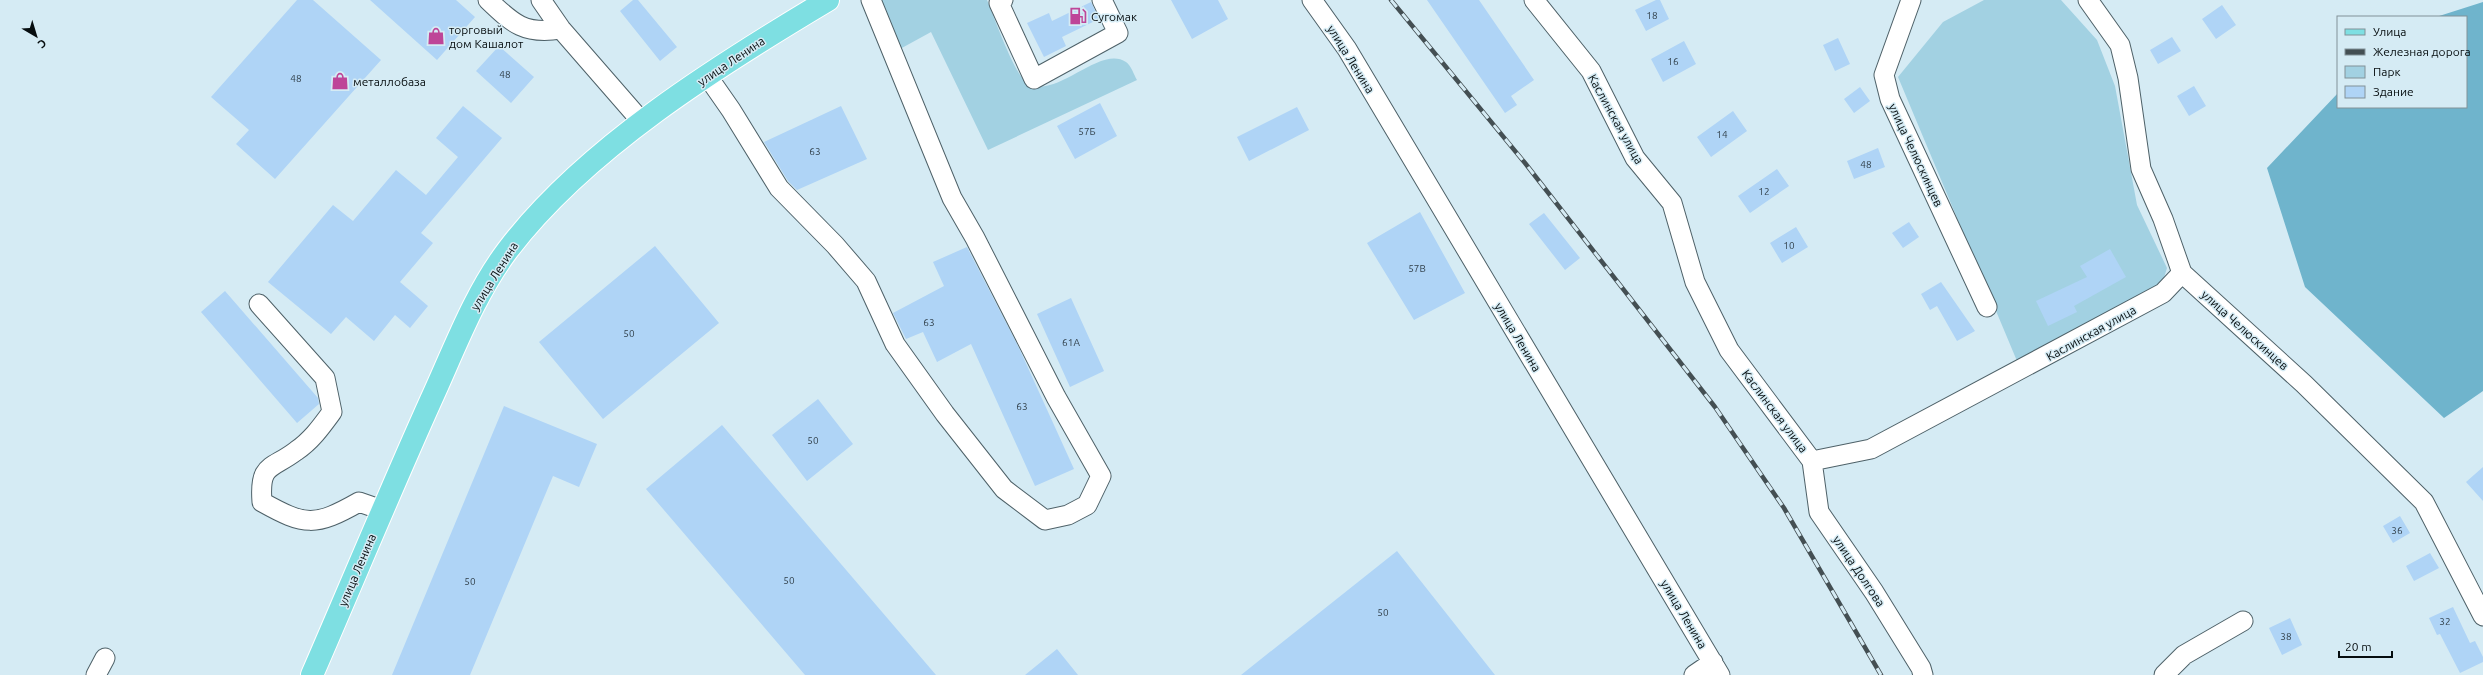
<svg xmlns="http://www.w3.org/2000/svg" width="2483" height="675" font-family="Ubuntu,sans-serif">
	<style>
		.green { fill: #a2d1e2 }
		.forest { fill: #6fb4cc }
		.building { fill: #afd4f6 }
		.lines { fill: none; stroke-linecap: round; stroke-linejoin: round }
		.minor-casing { stroke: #4e6168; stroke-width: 21 }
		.major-casing { stroke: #fff; stroke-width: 24 }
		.minor { stroke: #fff; stroke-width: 19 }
		.major { stroke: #7edfe2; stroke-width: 22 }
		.rail-casing { stroke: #444f53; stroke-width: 4.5 }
		.rail { stroke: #d5ebf4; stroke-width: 3; stroke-dasharray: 9; stroke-linecap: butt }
		.labels { text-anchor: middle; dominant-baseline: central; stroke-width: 3; stroke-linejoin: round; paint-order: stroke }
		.number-label { font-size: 10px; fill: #303f49 }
		.poi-label { font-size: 12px; fill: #060d0f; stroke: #d5ebf4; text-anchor: start }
		.street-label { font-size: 12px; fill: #060d0f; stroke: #d5ebf4 }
	</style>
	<rect width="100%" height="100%" fill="#d5ebf4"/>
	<path class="green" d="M877,0H987C994,17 1014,73 1026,82C1054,103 1099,44 1126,62C1131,65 1134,75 1137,80L988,150L931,32L900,49Z
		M1984,0H2061L2097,40L2115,86L2137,205L2167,268L2162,284L2017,361L1898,77L1943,22Z"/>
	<path class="forest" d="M2483,2V391L2444,418L2305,287L2267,168L2338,93V107H2466V17H2436Z"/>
	<path class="building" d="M297,0H313L381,60L275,179L236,144L249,130L211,97Z
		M370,0H456L475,17L437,60Z
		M633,0H638L677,47L660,61L620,11Z
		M1171,0H1218L1228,19L1192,39Z
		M1427,0H1479L1534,80L1511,96L1517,105L1505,113Z
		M1656,0H1660L1669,19L1646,31L1635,10Z
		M1091,2L1099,19L1062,37L1066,46L1044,57L1027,23L1049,13L1052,21Z
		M2222,5L2236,25L2216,39L2202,19Z
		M2172,37L2181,51L2158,64L2150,50Z
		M1838,38L1850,64L1835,71L1823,45Z
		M1684,41L1696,64L1663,82L1651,59Z
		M499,46L534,77L511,103L476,71Z
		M2194,86L2206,106L2189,116L2177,96Z
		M1860,87L1870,101L1854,113L1844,99Z
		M1100,103L1117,136L1075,159L1057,126Z
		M463,106L502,138L421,233L433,243L400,282L428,306L410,328L395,315L374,341L346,317L331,334L268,282L333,205L353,221L396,170L426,195L458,157L436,138Z
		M841,106L867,159L797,190L788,181L764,142Z
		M1297,107L1309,130L1249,161L1237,137Z
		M1733,111L1747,131L1711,157L1697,137Z
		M1878,148L1885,167L1854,179L1847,161Z
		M1777,169L1789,186L1750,213L1738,196Z
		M1420,212L1465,293L1414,320L1367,243Z
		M1544,213L1580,258L1565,270L1529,224Z
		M1909,222L1919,237L1903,248L1892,233Z
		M1796,227L1808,247L1782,263L1770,243Z
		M655,246L719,323L603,419L539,342Z
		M967,247L1019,348L1074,469L1035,486L971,344L937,362L923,332L906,339L893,313L944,286L933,262Z
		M2110,249L2126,277L2074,306L2077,312L2048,326L2036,301L2087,277L2080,266Z
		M1941,282L1975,331L1957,341L1937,306L1930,310L1921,294Z
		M225,291L318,398L319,404L297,423L201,312Z
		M1071,298L1104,371L1070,387L1037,314Z
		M818,399L853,444L807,481L772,435Z
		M504,406L597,444L579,487L553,476L470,675H392Z
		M722,425L936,675H805L646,489Z
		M2483,467V501L2466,482Z
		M2400,516L2410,533L2393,543L2383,526Z
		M1397,551L1495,675H1241Z
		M2430,553L2439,568L2414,581L2406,566Z
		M2453,607L2470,643L2475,641L2483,657V662L2460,673L2440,634L2437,635L2429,618Z
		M2290,618L2302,645L2282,655L2269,628Z
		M1057,649L1078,675H1025Z"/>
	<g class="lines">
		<g class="minor-casing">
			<path id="minor" d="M488,0C513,24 525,35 561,29
				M541,0L561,29L642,122
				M1003,0L999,3L1034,79L1118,33L1102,0
				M1312,0L1347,49L1720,675
				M1534,0L1591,71L1635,158L1672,203L1695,282L1729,350L1812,461L1871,449L2163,293L2182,273
				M1911,0L1884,75L1890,99L1987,307
				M2088,0L2120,45L2128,78L2141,169L2163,219L2182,273L2304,384L2424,502L2483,616
				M708,77L731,110L779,188L835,245L866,281L895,344L945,414L1004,489L1045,520L1068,515L1087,505L1101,476L1056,397L975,238L952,198L871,0
				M259,304L325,378L332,412C321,427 311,441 296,451C271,470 259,463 262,502C305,526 315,527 359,502L382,510
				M1812,461L1819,512L1874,592L1921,668L1923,675
				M96,675L105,658
				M1694,675L1713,662
				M2164,675L2184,655L2243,621"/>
		</g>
		<g class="major-casing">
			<path id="major" d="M312,675C352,583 390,491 431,400C454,350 474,295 507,251C584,149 719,65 828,0"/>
		</g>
		<use href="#minor" class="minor"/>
		<use href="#major" class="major"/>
		<g class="rail-casing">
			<path id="rail" d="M1391,0L1525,163L1715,407L1784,508L1881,675"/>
		</g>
		<use href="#rail" class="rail"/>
	</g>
	<defs>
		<g id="fuel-bare" transform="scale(1.38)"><path d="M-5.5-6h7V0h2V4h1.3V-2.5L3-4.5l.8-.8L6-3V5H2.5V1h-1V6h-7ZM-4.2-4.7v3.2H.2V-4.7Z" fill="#be4598" stroke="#d5ebf4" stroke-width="2.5" paint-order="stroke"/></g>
		<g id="shop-bare" transform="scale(1.38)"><path d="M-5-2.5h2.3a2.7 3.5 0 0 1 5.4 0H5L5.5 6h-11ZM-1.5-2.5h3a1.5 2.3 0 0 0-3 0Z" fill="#be4598" stroke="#d5ebf4" stroke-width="2.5" paint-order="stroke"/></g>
	</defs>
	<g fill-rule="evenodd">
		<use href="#fuel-bare" x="1078" y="16"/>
		<use href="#shop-bare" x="436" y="36"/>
		<use href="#shop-bare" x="340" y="81"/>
	</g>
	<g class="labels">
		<g class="number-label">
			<text x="1652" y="15">18</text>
			<text x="1673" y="61">16</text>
			<text x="505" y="74">48</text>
			<text x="296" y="78">48</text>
			<text x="1087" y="131">57Б</text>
			<text x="1722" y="134">14</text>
			<text x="815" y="151">63</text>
			<text x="1866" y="164">48</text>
			<text x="1764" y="191">12</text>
			<text x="1789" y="245">10</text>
			<text x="1417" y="268">57В</text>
			<text x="929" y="322">63</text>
			<text x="629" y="333">50</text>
			<text x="1071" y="342">61А</text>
			<text x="1022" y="406">63</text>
			<text x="813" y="440">50</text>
			<text x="2397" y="530">36</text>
			<text x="789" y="580">50</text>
			<text x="470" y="581">50</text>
			<text x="1383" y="612">50</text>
			<text x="2445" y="621">32</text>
			<text x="2286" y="636">38</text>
		</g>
		<g class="poi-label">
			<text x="1091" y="16">Сугомак</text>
			<text x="449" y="29">торговый<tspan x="449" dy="14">дом Кашалот</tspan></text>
			<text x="353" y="81">металлобаза</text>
		</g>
		<g class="street-label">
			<text transform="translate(1351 59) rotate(58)">улица Ленина</text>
			<text transform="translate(731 61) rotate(-34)">улица Ленина</text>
			<text transform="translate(1616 119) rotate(61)">Каслинская улица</text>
			<text transform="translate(1916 155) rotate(65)">улица Челюскинцев</text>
			<text transform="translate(494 276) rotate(-58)">улица Ленина</text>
			<text transform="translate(2245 330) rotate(42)">улица Челюскинцев</text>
			<text transform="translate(2091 333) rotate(-29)">Каслинская улица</text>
			<text transform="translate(1518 337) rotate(59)">улица Ленина</text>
			<text transform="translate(1775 411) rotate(53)">Каслинская улица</text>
			<text transform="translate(357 570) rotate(-67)">улица Ленина</text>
			<text transform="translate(1859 571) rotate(56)">улица Долгова</text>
			<text transform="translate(1684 614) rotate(59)">улица Ленина</text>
		</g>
	</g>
	<rect x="2337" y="16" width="130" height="92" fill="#d5ebf4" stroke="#829298"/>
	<rect x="2345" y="29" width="20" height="6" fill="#7edfe2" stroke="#829298"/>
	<text x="2373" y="36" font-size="12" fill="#060d0f">Улица</text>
	<rect x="2345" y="49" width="20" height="6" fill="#444f53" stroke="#829298"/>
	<text x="2373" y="56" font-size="12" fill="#060d0f">Железная дорога</text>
	<rect x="2345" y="66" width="20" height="12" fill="#a2d1e2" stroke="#829298"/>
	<text x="2373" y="76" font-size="12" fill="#060d0f">Парк</text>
	<rect x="2345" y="86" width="20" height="12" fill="#afd4f6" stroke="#829298"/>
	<text x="2373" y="96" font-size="12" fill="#060d0f">Здание</text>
	<g transform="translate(36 36) rotate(142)" stroke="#d5ebf4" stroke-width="3" paint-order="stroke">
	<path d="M0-3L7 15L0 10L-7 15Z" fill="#060d0f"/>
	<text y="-6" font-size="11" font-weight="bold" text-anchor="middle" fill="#060d0f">С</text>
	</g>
	<path d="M2339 651v6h53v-6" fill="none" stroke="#060d0f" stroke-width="2"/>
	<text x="2345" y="651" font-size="12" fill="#060d0f" stroke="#d5ebf4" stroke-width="3" paint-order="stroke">20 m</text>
</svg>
